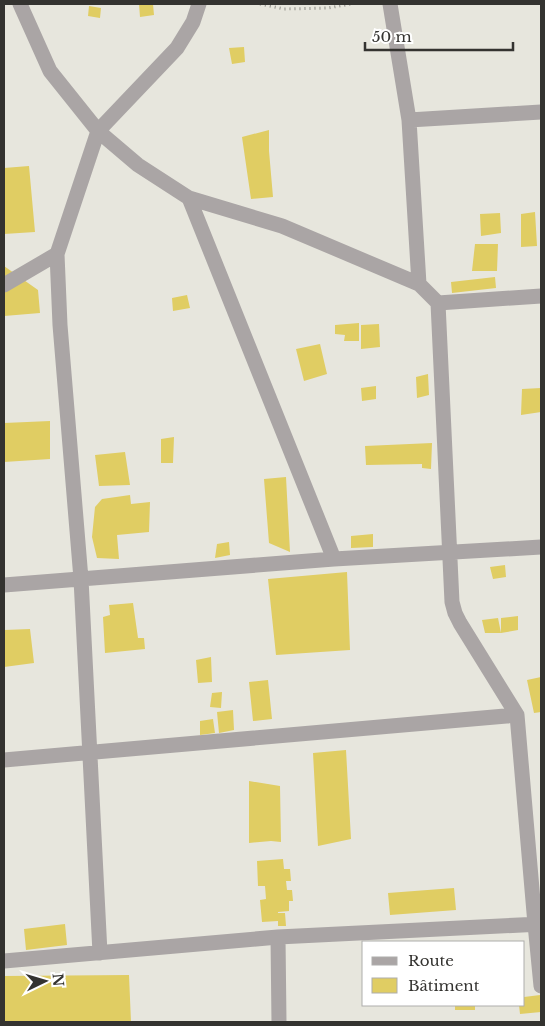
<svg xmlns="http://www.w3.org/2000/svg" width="545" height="1026" font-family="'Libre Baskerville',serif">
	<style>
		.building { fill: #e0cd63 }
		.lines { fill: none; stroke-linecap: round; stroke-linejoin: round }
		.path { stroke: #8d8c86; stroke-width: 3; stroke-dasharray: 1 4; stroke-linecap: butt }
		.street { stroke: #aaa5a5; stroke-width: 15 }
	</style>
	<rect width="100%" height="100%" fill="#e7e6dd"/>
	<path class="building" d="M139,4H153L154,15L140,17Z
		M89,6L101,8L100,18L88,16Z
		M244,47L245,62L232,64L229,48Z
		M269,130V151L273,197L251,199L242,137Z
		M29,166L35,232L4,234V168Z
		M535,212L537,246L521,247V214Z
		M500,213L501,233L481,236L480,214Z
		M475,244H498L497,271H472Z
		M4,266L38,290L40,313L4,316Z
		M495,277L496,288L452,293L451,282Z
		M187,295L190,308L173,311L172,298Z
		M359,323V341H344L345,335L335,334V325Z
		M379,324L380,347L361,349V325Z
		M320,344L327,374L304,381L296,349Z
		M428,374L429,395L417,398L416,377Z
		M376,386V399L362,401L361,388Z
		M541,388V412L521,415L522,389Z
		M50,421V459L4,462V423Z
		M174,437L173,463H161V439Z
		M432,443L431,469L422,468V464L366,465L365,446Z
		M125,452L130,485L99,486L95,455Z
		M286,477L290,552L269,543L264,479Z
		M130,495L131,504L150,502L149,532L117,535L119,559L97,558L92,537L95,507L102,499Z
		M373,534V547L351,548V536Z
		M229,542L230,555L215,558L217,544Z
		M505,565L506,577L493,579L490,567Z
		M347,572L350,650L276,655L268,579Z
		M133,603L138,638H144L145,649L105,653L103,617L110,615L109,605Z
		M518,616V630L501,633V618Z
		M498,618L501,633H485L482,620Z
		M30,629L34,663L4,667V630Z
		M211,657L212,682L198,683L196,660Z
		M541,677V712L534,713L527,680Z
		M268,680L272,719L253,721L249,682Z
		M222,692L221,708L210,707L212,693Z
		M233,710L234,730L219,733L217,712Z
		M213,719L215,733L200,735V721Z
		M346,750L351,839L318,846L313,753Z
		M249,781L280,786L281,842L271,841L249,843Z
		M283,859L284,869H290L291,881H286L287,890H292L293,901H289V911L278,912V913H285L286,926H278V921L262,922L260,900L266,899L265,886H258L257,861Z
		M454,888L456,910L390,915L388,893Z
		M65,924L67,945L26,950L24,929Z
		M129,975L131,1022H4V976Z
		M540,995L541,1012L520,1014L519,1005H524V997Z
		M455,1005H475V1010H455Z"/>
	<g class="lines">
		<path class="path" d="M260,4L284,9L328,8L351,4"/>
		<path class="street" d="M20,4L50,71L98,131L138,165L189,198L282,226L419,284L438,303L541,296
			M390,4L409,120L419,284
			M409,120L541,112
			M189,198L334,559
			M4,285L57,254
			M438,303L452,602L455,613L460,623L517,715L535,924L541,986
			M4,585L334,559L541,547
			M4,760L517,715
			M278,937L279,1022
			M100,953L81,579L60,325L57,254L98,131L177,48L193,22L199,4
			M4,961L278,937L541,924"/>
	</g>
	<rect width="545" height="1026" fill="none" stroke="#343330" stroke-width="10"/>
	<rect x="362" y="941" width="162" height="65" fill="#ffffff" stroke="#aeadac"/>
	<rect x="372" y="957" width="25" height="8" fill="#aaa5a5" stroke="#aeadac"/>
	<text x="408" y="966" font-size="15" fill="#343330">Route</text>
	<rect x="372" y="978" width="25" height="15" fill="#e0cd63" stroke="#aeadac"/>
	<text x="408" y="991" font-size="15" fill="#343330">Bâtiment</text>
	<g transform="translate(45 981) rotate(85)" stroke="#ffffff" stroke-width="4" paint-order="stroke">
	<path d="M0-4L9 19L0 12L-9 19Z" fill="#343330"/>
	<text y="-8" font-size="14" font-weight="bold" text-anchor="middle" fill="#343330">N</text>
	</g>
	<path d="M365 42v8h148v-8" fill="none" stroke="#343330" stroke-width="2.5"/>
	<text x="372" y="42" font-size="15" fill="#343330" stroke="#ffffff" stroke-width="4" paint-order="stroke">50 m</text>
</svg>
